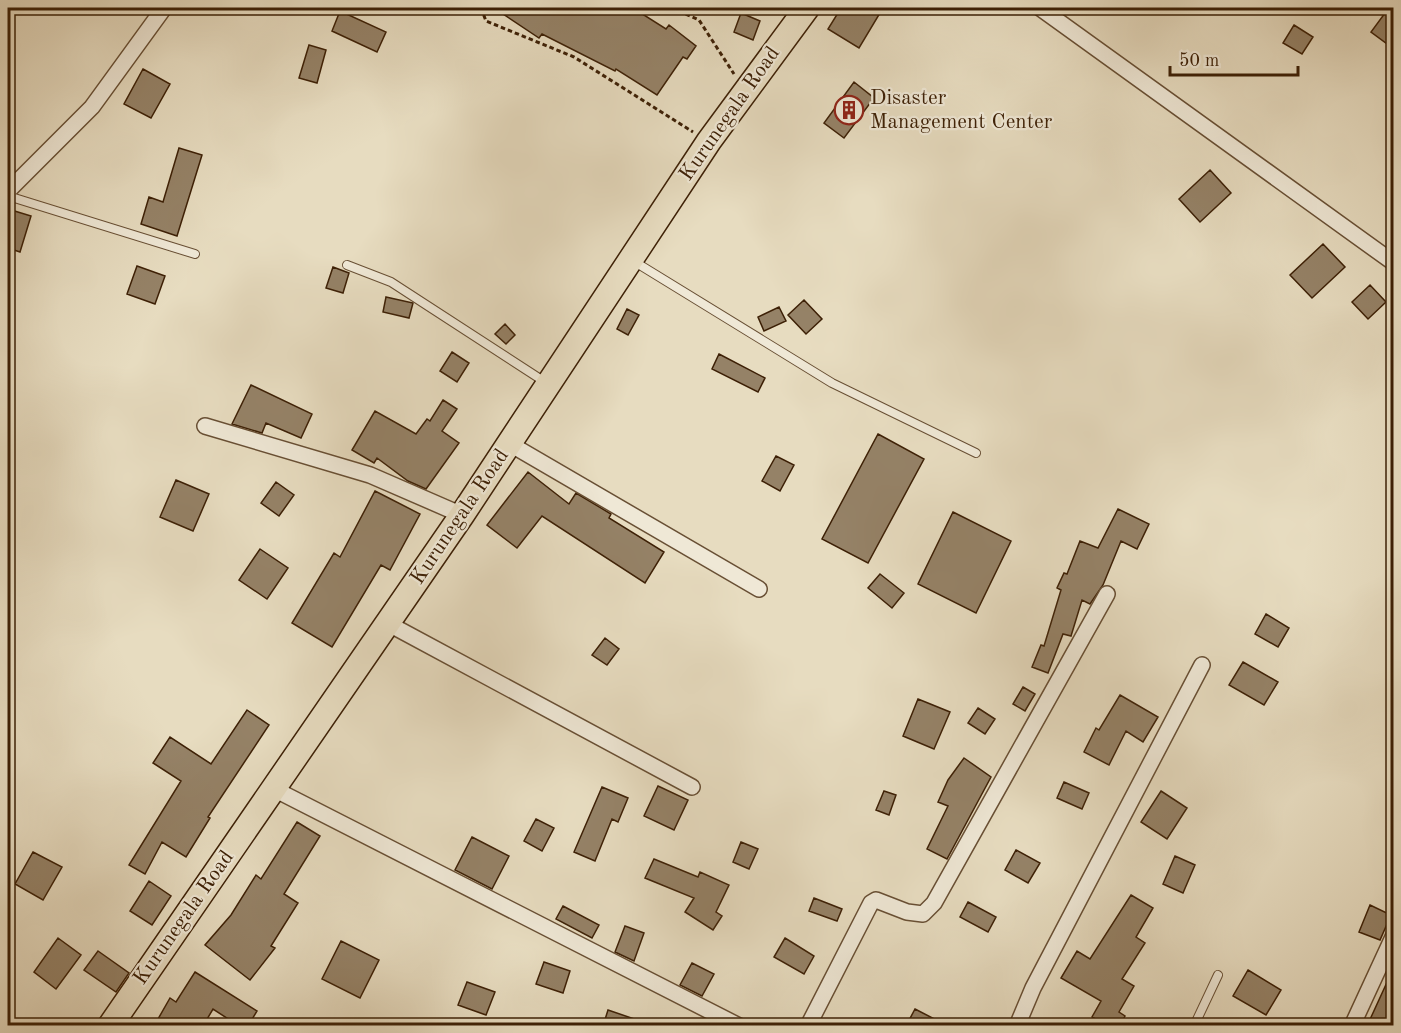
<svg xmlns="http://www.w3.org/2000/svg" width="1401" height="1033" font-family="'Old Standard TT',serif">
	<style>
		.building { fill: #958267; stroke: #3d2006; stroke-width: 1.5 }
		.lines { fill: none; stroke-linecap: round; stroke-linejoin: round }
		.service-casing { stroke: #684f34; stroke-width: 10 }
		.minor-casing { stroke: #684f34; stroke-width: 18 }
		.trunk-casing { stroke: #3d2006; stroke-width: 27 }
		.path { stroke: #3d2006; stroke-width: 3; stroke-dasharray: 4.5 3; stroke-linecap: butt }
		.service { stroke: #efe8d6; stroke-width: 8 }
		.minor { stroke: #efe8d6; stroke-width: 15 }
		.trunk { stroke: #e7dcc0; stroke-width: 24 }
		.labels { text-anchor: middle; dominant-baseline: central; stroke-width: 4.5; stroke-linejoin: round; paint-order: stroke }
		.poi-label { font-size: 21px; fill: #3d2006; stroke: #efe8d6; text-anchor: start }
		.street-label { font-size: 21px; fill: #3d2006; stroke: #efe8d6 }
	</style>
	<rect width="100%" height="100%" fill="#e7dcc0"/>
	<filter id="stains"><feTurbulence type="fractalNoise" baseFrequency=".00333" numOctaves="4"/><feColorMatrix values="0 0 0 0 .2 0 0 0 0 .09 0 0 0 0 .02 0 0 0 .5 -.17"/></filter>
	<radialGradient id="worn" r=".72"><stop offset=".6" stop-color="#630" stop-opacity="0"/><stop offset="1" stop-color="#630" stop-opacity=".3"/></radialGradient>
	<path class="building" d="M494,8H633L666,29L669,25L696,46L687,59L683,57L657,95L616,69L615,71L542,34L539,38Z
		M841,8H883L859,48L828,29Z
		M340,11L386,32L377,52L332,31Z
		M741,13L760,21L753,40L734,32Z
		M1385,13L1394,20V49L1371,32Z
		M1294,25L1313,37L1302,54L1283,43Z
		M309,45L326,50L317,83L299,78Z
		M143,69L170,84L151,118L124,104Z
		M854,82L874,98L844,138L824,123Z
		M179,148L202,155L177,236L141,224L149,197L163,202Z
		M1210,170L1231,193L1200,222L1179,199Z
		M8,209L31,216L20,252L8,248Z
		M1323,244L1345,267L1312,298L1290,275Z
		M137,266L165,276L155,304L127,294Z
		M333,267L349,273L343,293L326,288Z
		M1370,285L1386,302L1368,319L1352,302Z
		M386,297L413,303L409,318L383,312Z
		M804,300L822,319L806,334L788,315Z
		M779,307L786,321L764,331L758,317Z
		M627,309L639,315L628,335L617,329Z
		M505,324L515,335L506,344L495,334Z
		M452,352L469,363L457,382L440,371Z
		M719,354L765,378L758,392L712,369Z
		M251,385L312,414L301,438L266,423L262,433L232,424Z
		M443,400L457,409L442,431L459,443L426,489L408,481L377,458L374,463L352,450L375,411L416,434L427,419L430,421Z
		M878,434L924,459L868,563L822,539Z
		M776,456L794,465L780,491L762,481Z
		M528,472L569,504L576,493L611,514L609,518L664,552L645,583L542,516L517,548L487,525Z
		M176,480L209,494L193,531L160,517Z
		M276,482L294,495L279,516L261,503Z
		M375,491L420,514L390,570L381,565L332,647L292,623L334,553L340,557Z
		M1118,509L1149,524L1137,549L1121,541L1103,585L1090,604L1082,600L1071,636L1063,634L1048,673L1032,667L1041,645L1044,646L1061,590L1057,588L1064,573L1067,574L1080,541L1098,548Z
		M953,512L1011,541L976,613L918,584Z
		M260,549L288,568L267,599L239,580Z
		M880,574L904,593L892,608L868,588Z
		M1266,614L1289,628L1278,647L1255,634Z
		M605,638L619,649L607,665L592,655Z
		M1243,662L1278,682L1264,705L1229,685Z
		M1023,687L1035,694L1025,711L1013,704Z
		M1120,695L1158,717L1143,742L1126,731L1109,765L1084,752L1096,728L1099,730Z
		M918,699L950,712L934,749L903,736Z
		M978,708L995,719L985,734L968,723Z
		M247,710L269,725L208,817L210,818L186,857L162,842L145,874L129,865L181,781L153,763L170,737L211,764Z
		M964,758L991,777L947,859L927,849L948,806L938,802L948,780Z
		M1064,782L1089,793L1082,809L1057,798Z
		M658,786L688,800L674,830L644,816Z
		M602,787L628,798L618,822L612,819L595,861L574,852Z
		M884,791L896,795L889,815L876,810Z
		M1161,791L1187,808L1167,839L1141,822Z
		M536,819L554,828L542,851L524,841Z
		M297,822L320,836L284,894L298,903L271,946L275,948L250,980L205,945L231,915L256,875L261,879Z
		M472,837L509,856L492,889L455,870Z
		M741,842L758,849L749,869L733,862Z
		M1016,850L1040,863L1028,883L1005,870Z
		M33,852L62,867L43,900L15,884Z
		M1175,856L1195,865L1183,893L1163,884Z
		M654,859L698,877L700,872L729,885L716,912L722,916L713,930L685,912L694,898L645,878Z
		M149,881L171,896L152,925L130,911Z
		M1131,895L1153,908L1136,937L1145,943L1122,979L1134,986L1119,1012L1125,1016L1120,1026H1108L1092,1017L1101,1001L1061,978L1077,951L1090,959Z
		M814,898L842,909L837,921L809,911Z
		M968,902L996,917L988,932L960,917Z
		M1370,905L1391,915L1380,940L1359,932Z
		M563,906L599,925L592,938L556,919Z
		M625,926L644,933L634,961L615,952Z
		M58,938L81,955L56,989L34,972Z
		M785,938L814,956L804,974L774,957Z
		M341,941L379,960L360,998L322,979Z
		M98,951L129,973L116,992L84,970Z
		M544,962L570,971L563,993L536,984Z
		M692,963L714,974L702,996L680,985Z
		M1394,967V1009L1386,1026H1367Z
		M1248,970L1281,990L1266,1015L1233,996Z
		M195,972L257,1011L248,1026H239L213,1009L203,1026H154L170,998L176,1002Z
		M467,982L495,992L486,1015L458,1005Z
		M915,1009L948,1026H906Z
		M608,1010L646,1023V1026H603Z"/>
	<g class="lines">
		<g class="service-casing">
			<path id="service" d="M8,196L195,254
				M635,262L832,383L976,453
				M347,265L391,282L545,382
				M1194,1026L1218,975"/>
		</g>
		<g class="minor-casing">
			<path id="minor" d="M1040,8L1394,263
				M8,191L92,107L164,8
				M205,426L370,475L462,515
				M510,444L759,589
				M387,623L692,787
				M274,789L739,1026
				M808,1026L871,903L876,900L907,912L923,914L934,903L1107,594
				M1017,1026L1033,988L1202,665
				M1352,1026L1394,935"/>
		</g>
		<g class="trunk-casing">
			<path id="trunk" d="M110,1026L462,515L709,141L807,8"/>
		</g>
		<path class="path" d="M481,8L486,21L574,57L693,132
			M672,8L699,20L734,74"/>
		<use href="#service" class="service"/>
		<use href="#minor" class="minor"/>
		<use href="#trunk" class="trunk"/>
	</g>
	<defs>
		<g id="building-ring" transform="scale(1.5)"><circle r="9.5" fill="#efe8d6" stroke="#8f2418" stroke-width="1.5"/><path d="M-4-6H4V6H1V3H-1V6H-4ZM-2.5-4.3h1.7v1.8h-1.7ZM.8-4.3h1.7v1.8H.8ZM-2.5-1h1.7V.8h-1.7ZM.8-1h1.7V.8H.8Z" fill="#8f2418"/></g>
	</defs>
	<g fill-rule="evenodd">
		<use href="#building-ring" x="849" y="110"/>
	</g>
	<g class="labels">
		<g class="poi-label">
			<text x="870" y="98">Disaster<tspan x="870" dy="24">Management Center</tspan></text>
		</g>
		<g class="street-label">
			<text transform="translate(730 114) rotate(-55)">Kurunegala Road</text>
			<text transform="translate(460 517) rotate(-56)">Kurunegala Road</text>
			<text transform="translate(184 918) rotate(-55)">Kurunegala Road</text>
		</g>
	</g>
	<rect width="1401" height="1033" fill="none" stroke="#e7dcc0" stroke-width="30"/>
	<rect x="9" y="9" width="1383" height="1015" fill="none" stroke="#3d2006" stroke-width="3"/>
	<rect x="15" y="15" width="1371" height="1003" fill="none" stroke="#3d2006" stroke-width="1.5"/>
	<path d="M1170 66v9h128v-9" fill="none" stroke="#3d2006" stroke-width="3"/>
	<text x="1179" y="66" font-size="18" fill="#3d2006" stroke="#efe8d6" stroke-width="4.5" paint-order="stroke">50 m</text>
	<rect width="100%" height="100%" filter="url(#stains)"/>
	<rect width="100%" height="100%" fill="url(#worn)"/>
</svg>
